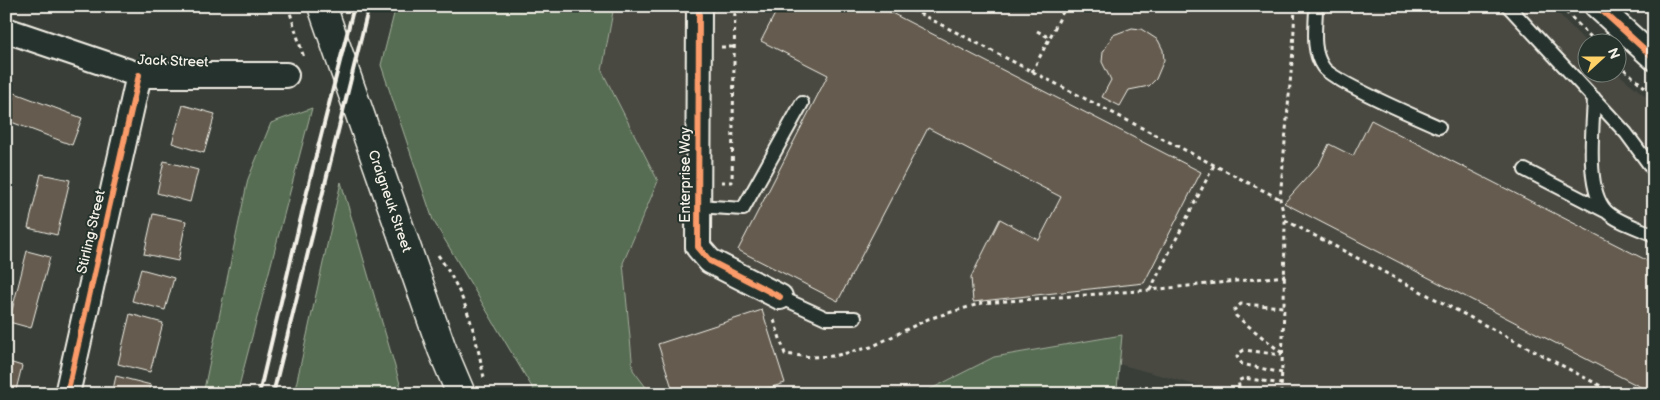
<svg xmlns="http://www.w3.org/2000/svg" width="1660" height="400" font-family="'Balsamiq Sans',sans-serif">
	<style>
		.built { fill: #494a42 }
		.green { fill: #566d52; stroke: #a5af9d }
		.building { fill: #655b50; stroke: #f4f1e8 }
		.lines { fill: none; stroke-linecap: round; stroke-linejoin: round }
		.service-casing { stroke: #f4f1e8; stroke-width: 16 }
		.minor-casing { stroke: #f4f1e8; stroke-width: 28 }
		.primary-casing { stroke: #f4f1e8; stroke-width: 31 }
		.path { stroke: #f4f1e8; stroke-width: 3; stroke-dasharray: 4 4; stroke-linecap: butt }
		.service { stroke: #26332d; stroke-width: 12 }
		.minor { stroke: #26332d; stroke-width: 24 }
		.primary { stroke: #26332d; stroke-width: 28 }
		.rail { stroke: #f4f1e8; stroke-width: 4 }
		.cycleway-casing { stroke: #26332d; stroke-width: 9 }
		.cycleway { stroke: #fa9b69; stroke-width: 6 }
		.labels { text-anchor: middle; dominant-baseline: central; stroke-width: 4; stroke-linejoin: round; paint-order: stroke }
		.street-label { font-size: 14px; fill: #f4f1e8; stroke: #26332d }
	</style>
	<rect width="100%" height="100%" fill="#393f38"/>
	<filter id="ink" filterUnits="userSpaceOnUse"><feTurbulence type="fractalNoise" baseFrequency=".02" numOctaves="2"/><feDisplacementMap in="SourceGraphic" scale="10" xChannelSelector="R" yChannelSelector="G"/><feConvolveMatrix kernelMatrix="1 2 1 2 8 2 1 2 1" color-interpolation-filters="sRGB"/></filter>
	<g filter="url(#ink)">
		<path class="built" d="M614,6H1551L1587,43L1588,72L1617,73L1654,103V394H1229L1119,364L1122,335L994,357L921,394H651L633,370L623,263L658,181L602,71Z"/>
		<path class="green" d="M396,6H614L602,71L658,181L623,263L633,370L651,394H536L433,220L381,65Z
			M312,108L237,394H203L248,179L271,123Z
			M341,182L403,394H294Z
			M1122,335L1117,389L1108,394H921L994,357Z"/>
		<path class="building" d="M779,6H878L1201,172L1144,283L973,302L971,277L1000,219L1039,240L1061,197L928,128L838,301L738,250L828,75L761,41Z
			M1132,28L1141,29L1158,40L1163,50L1164,60L1156,79L1149,86L1129,90L1120,106L1102,97L1111,80L1102,62L1103,52L1113,35Z
			M15,93L82,118L72,145L6,120Z
			M183,105L215,114L204,153L172,143Z
			M1371,120L1654,264V394L1284,203L1320,163L1329,144L1353,156Z
			M164,161L198,170L190,202L157,193Z
			M41,174L70,180L57,235L28,228Z
			M153,214L186,221L178,261L144,254Z
			M27,251L50,257L31,328L9,322Z
			M141,269L174,278L165,310L132,301Z
			M762,310L785,383L750,394H674L658,344Z
			M130,314L163,323L150,372L118,364Z
			M6,361L22,366L15,394H6Z
			M116,376L151,385L149,394H112Z"/>
		<g class="lines">
			<g class="service-casing">
				<path id="service" d="M1316,6C1316,26 1311,50 1323,67C1332,81 1419,118 1439,127
					M1508,6L1626,133L1654,171
					M1594,98C1593,128 1585,190 1606,211C1617,222 1639,228 1654,235
					M1525,170L1605,211
					M697,206L743,209L802,103
					M780,297L826,318H855"/>
			</g>
			<g class="minor-casing">
				<path id="minor" d="M699,6L698,247L710,261L780,297
					M1597,6L1654,58
					M6,30L139,75H286
					M67,394L139,75"/>
			</g>
			<g class="primary-casing">
				<path id="primary" d="M322,6L442,349L461,394"/>
			</g>
			<path class="path" d="M288,6L304,58
				M905,6L1280,199
				M1560,6L1596,42
				M1037,31L1050,38
				M721,47H735
				M1618,64L1654,95
				M1032,72L1066,6
				M721,182H732L735,6
				M1285,220L1616,394
				M438,255C466,295 475,331 484,378
				M1150,290L1214,165
				M774,320L785,354L811,357L834,356L871,347L928,319L982,303L1150,290L1285,276
				M1282,353L1236,316L1234,310L1241,304L1284,307L1285,220L1280,199L1293,50L1295,6
				M1282,373L1242,364L1237,357L1238,354L1244,350L1282,355
				M1252,394L1240,391L1238,381L1244,378L1282,384
				M1281,394L1284,307"/>
			<use href="#service" class="service"/>
			<use href="#minor" class="minor"/>
			<use href="#primary" class="primary"/>
			<path class="rail" d="M259,394L312,171L354,6
				M273,394L369,6"/>
			<g class="cycleway-casing">
				<path id="cycleway" d="M699,6L698,247L710,261L780,297
					M1597,6L1654,58
					M67,394L139,75"/>
			</g>
			<use href="#cycleway" class="cycleway"/>
		</g>
	</g>
	<g class="labels">
		<g class="street-label">
			<text transform="translate(173 61) rotate(2)">Jack Street</text>
			<text transform="translate(685 175) rotate(-90)">Enterprise Way</text>
			<text transform="translate(390 201) rotate(71)">Craigneuk Street</text>
			<text transform="translate(91 232) rotate(-77)">Stirling Street</text>
		</g>
	</g>
	<rect width="1660" height="400" fill="none" stroke="#26332d" stroke-width="25"/>
	<rect x="12" y="12" width="1635" height="375" fill="none" stroke="#f4f1e8" stroke-width="2" filter="url(#ink)"/>
	<g transform="translate(1602 58) rotate(69)"><circle r="24" fill="#26332d" stroke="#787f78"/>
	<path d="M0-4L9 19L0 12L-9 19Z" fill="#ffd166"/>
	<text y="-8" font-size="14" font-weight="bold" text-anchor="middle" fill="#f4f1e8">N</text>
	</g>
</svg>
